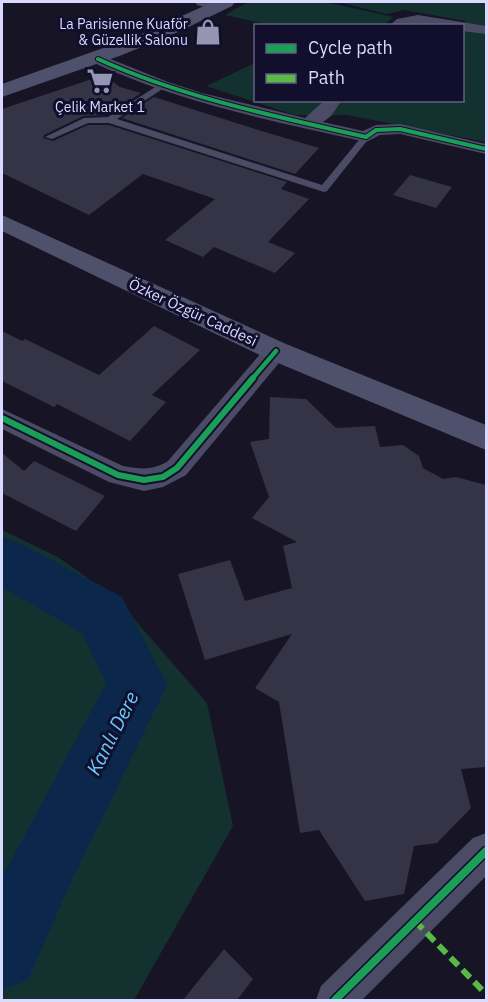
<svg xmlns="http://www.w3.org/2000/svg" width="488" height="1002" font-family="'IBM Plex Sans',sans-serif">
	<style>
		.green { fill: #13312f }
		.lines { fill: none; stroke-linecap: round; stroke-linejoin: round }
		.river { fill: #0b284c; fill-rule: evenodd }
		.building { fill: #353346 }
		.lane { fill: #4b4b66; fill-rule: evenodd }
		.street { fill: #4b4b66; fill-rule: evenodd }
		.secondary { fill: #4e506c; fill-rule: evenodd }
		.quiet { stroke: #58b947; stroke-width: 6; stroke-dasharray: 11 6; stroke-linecap: butt }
		.cycleway-far3-casing { stroke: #110f2b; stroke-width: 6 }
		.cycleway-far2-casing { stroke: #110f2b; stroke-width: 8 }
		.cycleway-far1-casing { stroke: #110f2b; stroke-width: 10 }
		.cycleway-casing { stroke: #110f2b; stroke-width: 11 }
		.cycleway-far3 { stroke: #1a9f57; stroke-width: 4 }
		.cycleway-far2 { stroke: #1a9f57; stroke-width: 4.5 }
		.cycleway-far1 { stroke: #1a9f57; stroke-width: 6 }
		.cycleway { stroke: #1a9f57; stroke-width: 8 }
		.labels { text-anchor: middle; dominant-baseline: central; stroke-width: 6; stroke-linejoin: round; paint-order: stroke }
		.far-poi-label { font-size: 14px; fill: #dad9ff; stroke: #110f2b; text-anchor: end }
		.street-label { font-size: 15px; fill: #dad9ff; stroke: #110f2b }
		.near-water-label { font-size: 20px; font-style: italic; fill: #67c7ff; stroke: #110f2b }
	</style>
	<rect width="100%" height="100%" fill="#171525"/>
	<path class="green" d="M248,2H326L393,17L385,25H270L225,15Z
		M338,2H486V142L347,115H295L206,86L255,63V100H462V26L466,21L404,10L387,14Z
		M2,530L58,557L116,598L207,703L233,826L134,1000H2Z"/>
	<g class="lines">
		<path class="river" d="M2,537L21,544L122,597L167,685L69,886L28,980L2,990V878L106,683L82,633L2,587Z"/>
	</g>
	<path class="building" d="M104,75L120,87L141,93L107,115L83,116L44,135L43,138L53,141L88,125H109L287,182L281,189L309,199L268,242L295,253L275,273L214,247L203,257L165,240L215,199L143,174L89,215L2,173V109Z
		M154,97L258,130L319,148L295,174L122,118Z
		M410,175L452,187L436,208L393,195Z
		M154,326L200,350L152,395L166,402L130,441L57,404L54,407L2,381V331L22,341L25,339L99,375Z
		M270,397L306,399L336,428L375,426L380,447L403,445L419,456L423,468L443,479L456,477L486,485V767L461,769L471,808L437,843L414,846L404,894L365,901L319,830L300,833L279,702L255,688L292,634L205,660L178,574L230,560L245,601L292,588L283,546L297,542L252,518L269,497L250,442L269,439Z
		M2,453L24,471L34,461L105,496L76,531L2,493Z
		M224,949L253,979L237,1000H183Z"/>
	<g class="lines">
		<path class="lane" d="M160,84L167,86L117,119L322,185L363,135L370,137L327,191L324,192L109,123H88L52,139L45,137L84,118L108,117Z"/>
		<path class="street" d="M195,2H217L224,6L217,10L197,5Z
			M418,15L486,26V34L462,31V26H389L397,19Z
			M98,54L168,82L202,93L305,118L325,100H342L331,116L323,122L363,131L376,125L400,124L486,144V154L400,134L380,135L366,142C273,121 180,103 92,62L90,59Z
			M276,343L284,345L288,351L284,357L186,475L163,487L144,491L109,482L2,429V409L123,466C141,469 152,471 168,461L268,345Z
			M486,833V876L362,1000H316L321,986L473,838Z"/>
		<path class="secondary" d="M213,2H235L232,6L178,32L122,55L2,97V84L137,36Z
			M2,215L286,344L486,425V450L266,358L2,231Z"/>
		<path class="quiet" d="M415,921L486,994"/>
		<g class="cycleway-far3-casing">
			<path id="cycleway-far3" d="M98,59C184,98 274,116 366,137L376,130L400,129L486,149"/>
		</g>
		<g class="cycleway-far2-casing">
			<path id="cycleway-far2" d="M252,379L276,351"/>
		</g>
		<g class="cycleway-far1-casing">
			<path id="cycleway-far1" d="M2,418L118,475L144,480L163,477L177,468L253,378"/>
		</g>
		<g class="cycleway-casing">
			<path id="cycleway" d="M335,1000L486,851"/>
		</g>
		<use href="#cycleway-far3" class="cycleway-far3"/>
		<use href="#cycleway-far2" class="cycleway-far2"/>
		<use href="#cycleway-far1" class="cycleway-far1"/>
		<use href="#cycleway" class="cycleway"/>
	</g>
	<defs>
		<g id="shop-bare" transform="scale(2.07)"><path d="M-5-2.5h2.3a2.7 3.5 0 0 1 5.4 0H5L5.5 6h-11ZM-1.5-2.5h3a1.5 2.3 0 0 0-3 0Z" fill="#9694b3" stroke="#110f2b" stroke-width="2.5" paint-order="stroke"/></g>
		<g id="supermarket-bare" transform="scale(2.07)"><path d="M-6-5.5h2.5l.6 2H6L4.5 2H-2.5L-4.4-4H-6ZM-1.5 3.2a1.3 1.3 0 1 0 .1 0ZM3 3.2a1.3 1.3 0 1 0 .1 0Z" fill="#9694b3" stroke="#110f2b" stroke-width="2.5" paint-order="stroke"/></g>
	</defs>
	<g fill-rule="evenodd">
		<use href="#shop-bare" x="208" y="32"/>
		<use href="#supermarket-bare" x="100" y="81"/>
	</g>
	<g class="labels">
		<g class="far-poi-label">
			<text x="188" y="24">La Parisienne Kuaför<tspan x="188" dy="16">&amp; Güzellik Salonu</tspan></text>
			<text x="100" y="107" text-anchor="middle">Çelik Market 1</text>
		</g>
		<g class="street-label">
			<text transform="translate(193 312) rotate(25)">Özker Özgür Caddesi</text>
		</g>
		<g class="near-water-label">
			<text transform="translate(112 733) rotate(-63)">Kanlı Dere</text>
		</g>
	</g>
	<rect width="488" height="1002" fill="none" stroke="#dad9ff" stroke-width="6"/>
	<rect x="254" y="24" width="210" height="78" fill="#110f2b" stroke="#616080" stroke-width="1.5"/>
	<rect x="266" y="44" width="30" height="9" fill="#1a9f57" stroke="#616080" stroke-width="1.5"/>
	<text x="308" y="54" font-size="18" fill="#dad9ff">Cycle path</text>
	<rect x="266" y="74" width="30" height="9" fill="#58b947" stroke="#616080" stroke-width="1.5"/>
	<text x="308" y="84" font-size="18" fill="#dad9ff">Path</text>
</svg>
